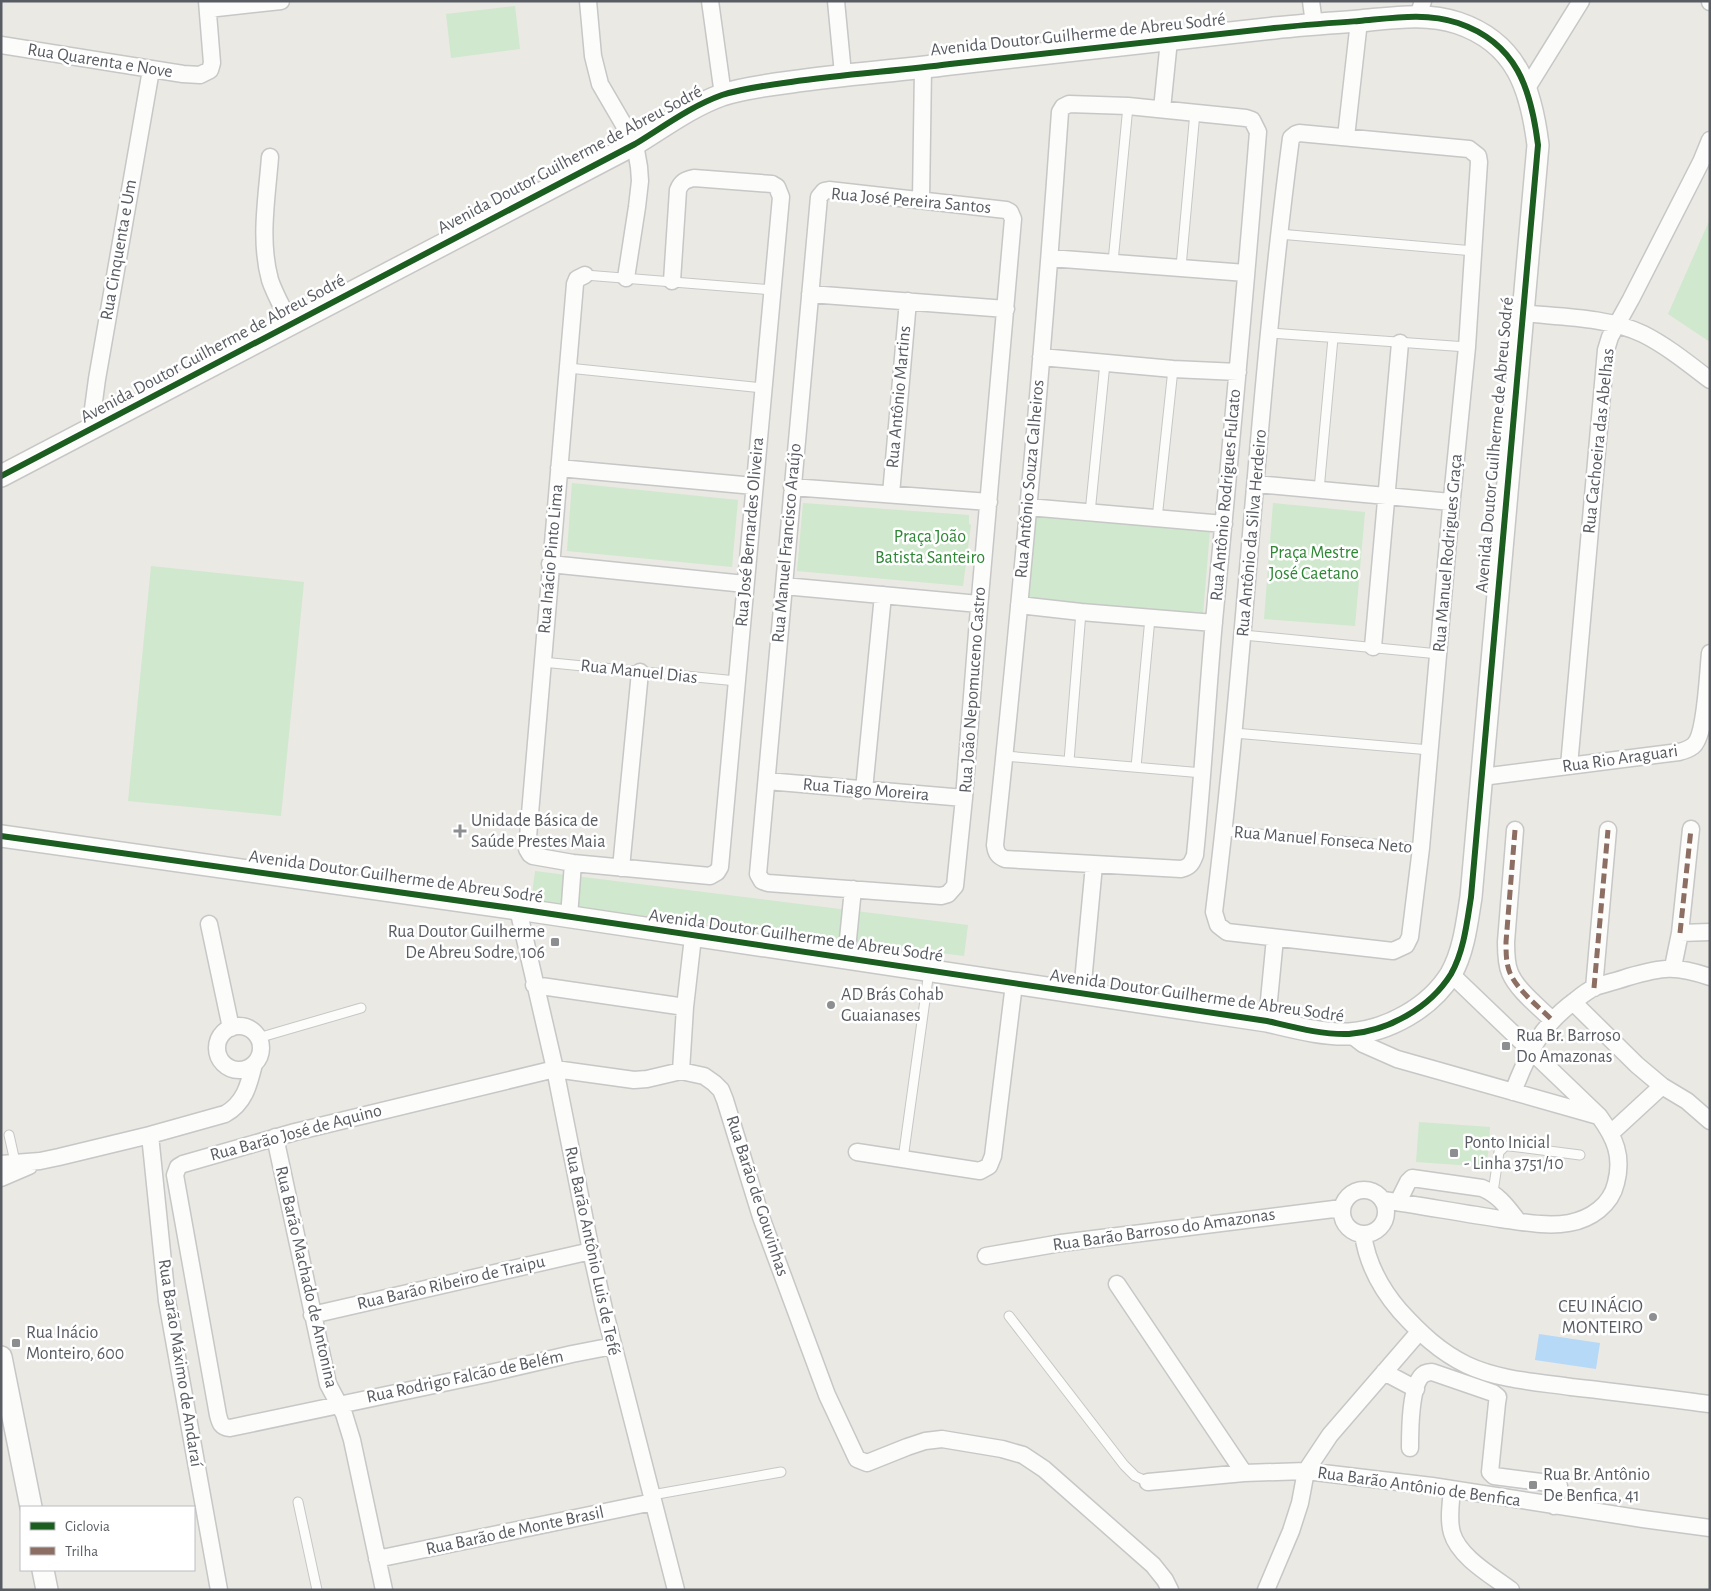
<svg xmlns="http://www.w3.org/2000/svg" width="1711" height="1591" font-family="'Alegreya Sans',sans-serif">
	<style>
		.green { fill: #d0e8cd }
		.water { fill: #b6d9f7 }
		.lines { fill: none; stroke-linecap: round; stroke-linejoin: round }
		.service-casing { stroke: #c6c7c6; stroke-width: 11 }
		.minor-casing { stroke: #c6c7c6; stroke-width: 19 }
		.tertiary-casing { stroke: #c6c7c6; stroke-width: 24 }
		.service { stroke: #fcfcfb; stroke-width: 9 }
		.minor { stroke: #fcfcfb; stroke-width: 16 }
		.tertiary { stroke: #fcfcfb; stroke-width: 21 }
		.quiet { stroke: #8d6e63; stroke-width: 5; stroke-dasharray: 10 5; stroke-linecap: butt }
		.cycleway-casing { stroke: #fff; stroke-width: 9 }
		.cycleway { stroke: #1b5e20; stroke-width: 6 }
		.poi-dot { fill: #8c8e90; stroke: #fff; stroke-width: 2 }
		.labels { text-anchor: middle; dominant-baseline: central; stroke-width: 5; stroke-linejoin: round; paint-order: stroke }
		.street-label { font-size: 18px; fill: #595d63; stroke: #fff }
		.park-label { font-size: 18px; fill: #2d8734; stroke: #fff }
		.poi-label { font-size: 18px; fill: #595d63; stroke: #fff; text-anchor: start }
	</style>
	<rect width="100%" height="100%" fill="#eae9e4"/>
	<path class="green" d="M515,6L520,49L451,58L446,14Z
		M1710,219V342L1668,314Z
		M572,483L738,500L732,567L567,551Z
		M803,503L969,515V524L971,525L963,586L797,571Z
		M1273,503L1365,512L1355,626L1264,619Z
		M1033,515L1210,530L1203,614L1027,599Z
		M151,566L304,582L281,816L128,801Z
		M535,871L968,925L964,956L531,902Z
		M1419,1122L1490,1127L1487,1167L1416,1162Z"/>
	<path class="water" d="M1539,1334L1600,1343L1596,1369L1535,1360Z"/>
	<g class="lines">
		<g class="service-casing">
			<path id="service" d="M1279,234L1474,251
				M1113,262L1128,106
				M1181,267L1195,112
				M585,275L773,290
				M1270,333L1467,347
				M568,368L763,388
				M1319,490L1333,338
				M1090,513L1105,363
				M1157,519L1173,369
				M1243,635L1439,654
				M542,662L737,681
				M1234,733L1430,750
				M1005,756L1203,773
				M1069,761L1081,612
				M1136,767L1150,618
				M1224,831L1421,848
				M258,1038L361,1008
				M9,1135L16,1166
				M903,1159L929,971
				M1493,1192L1499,1152L1505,1146H1510L1580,1155
				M1009,1316L1124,1465L1135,1476L1148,1482
				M652,1495L781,1472
				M298,1502L317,1590"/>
		</g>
		<g class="minor-casing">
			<path id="minor" d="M588,1L593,56L600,84L635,144L639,167L640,181L637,207L626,278
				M710,1L723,95
				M836,1L843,74
				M1311,1L1314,24
				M1710,1V2
				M208,9L281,1
				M1418,16L1423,1
				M1,45L183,74L200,75L210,70L212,63L207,1
				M1527,88L1581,1
				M1069,104L1128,106L1246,118L1252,120L1258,132C1245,295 1230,458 1214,621C1207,699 1203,777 1195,855C1192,863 1190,867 1181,869L1005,859C998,856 996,853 995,845C1021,601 1043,357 1060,112L1063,107Z
				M1162,109L1169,40
				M1299,133L1469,149L1478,156L1479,162L1467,347L1451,508L1421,848L1410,937L1406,945L1393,951L1227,932L1218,925L1214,912C1246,655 1257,395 1291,138L1296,134Z
				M1346,137L1359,21
				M270,157C267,197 259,240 270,280C275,295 284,310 291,325
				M829,190L1006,210L1010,212L1013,219L978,620L964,798L955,886L948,894L941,896L768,883L762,881L758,874L819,197L824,191Z
				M921,200L923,68
				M1050,258L1246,273
				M585,275L577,279L575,284L527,849L530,854L533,856L573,863L710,876L717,872L720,867L781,197L777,187L772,184L694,178C685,180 681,182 678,190L672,281
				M810,294L1006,309
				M1522,313C1560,317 1608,317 1643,334C1667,346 1689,364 1710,380
				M1041,357L1173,369L1238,372
				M90,431L97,379L151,70
				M559,468L754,486
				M1256,484L1451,502
				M792,487L989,502
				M891,494L908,301
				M1028,507L1224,524
				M550,564L745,584
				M784,586L979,604
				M1019,605L1081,612L1214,623
				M1373,647L1400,343
				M1569,766L1606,350L1610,337L1631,299L1701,162L1710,140
				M1482,777L1679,752C1683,751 1689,749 1693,746C1706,736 1708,671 1710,653
				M767,781L964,798
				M864,790L883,595
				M1515,830L1506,942C1506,952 1506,964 1510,973C1517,990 1539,1007 1552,1020
				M621,868L640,672
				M518,909L555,1069L591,1251L604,1309L676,1590
				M569,917L573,863
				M209,924L231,1028
				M1680,933L1691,829
				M846,959L853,889
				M1673,967L1680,933L1710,932
				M534,985L685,1007
				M1594,988L1608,830
				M1082,993L1094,865
				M1573,1002L1637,1065L1662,1086L1687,1101L1710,1121
				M1267,1021L1275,938
				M217 1048a22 22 0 1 1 44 0a22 22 0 1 1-44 0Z
				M1350,1034L1363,1044L1397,1059L1595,1115
				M681,1071L685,1007L693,937
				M1513,1092C1528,1053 1541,1025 1576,1000C1582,995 1589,990 1595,987C1606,983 1617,981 1628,977C1663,967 1675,965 1710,977
				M1611,1133L1662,1086
				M150,1135L167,1301L219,1590
				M275,1137L328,1384L344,1414L352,1440L384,1590
				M857,1152L980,1171L989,1166L993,1156L1014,984
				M1,1164L40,1161L59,1157L150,1135L225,1114C245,1103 249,1084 254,1064
				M1,1178L29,1166
				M1342 1212a22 22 0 1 1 44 0a22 22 0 1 1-44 0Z
				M1383,1200C1423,1206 1461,1213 1501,1219C1523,1222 1547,1227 1569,1223C1591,1219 1611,1205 1616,1183C1623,1156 1615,1138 1599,1116L1451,974
				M1398,1202L1408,1182L1412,1178L1482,1188C1499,1195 1507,1207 1518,1221
				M1363,1234C1367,1263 1381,1289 1400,1311C1420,1333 1440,1352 1467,1365C1499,1380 1537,1382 1571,1387C1617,1392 1663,1398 1710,1404
				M986,1256L1061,1243L1342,1208
				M1117,1284L1244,1473
				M312,1315L591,1251
				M613,1346L572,1354L486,1374L230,1428C221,1427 220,1423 218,1415L175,1175L178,1167L183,1164L295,1132L555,1069L634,1080L647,1079L681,1071L704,1076L714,1083L721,1090L725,1100L761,1217L827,1395L857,1459L867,1463L907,1447L925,1441L942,1439L1002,1449L1023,1455L1044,1469L1153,1565L1165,1580L1170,1590
				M1384,1372L1416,1389
				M1410,1448C1410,1432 1410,1382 1424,1374C1425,1373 1430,1372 1432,1372L1493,1393L1498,1397L1497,1403L1490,1472L1494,1476L1557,1484L1559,1486L1554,1506
				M1148,1482L1244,1473L1306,1471L1432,1486L1643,1519L1710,1528
				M1452,1489C1451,1503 1448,1519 1452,1533C1459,1557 1491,1575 1511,1590
				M377,1559L653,1502
				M1266,1590L1291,1531L1300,1503L1306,1471L1330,1435L1419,1332"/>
		</g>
		<g class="tertiary-casing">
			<path id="tertiary" d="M1,476L635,144C663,127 691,106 722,95C744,88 768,85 791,82C844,74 897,71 950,64C1058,52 1166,40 1274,28C1302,25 1331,23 1359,21C1392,18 1426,12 1458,23C1517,43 1531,89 1538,145L1471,897C1467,922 1464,951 1451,974C1430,1008 1388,1031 1349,1034C1322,1035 1293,1027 1267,1021L518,909L1,836
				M1,1357L31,1507
				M43,1570L47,1590"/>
		</g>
		<use href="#service" class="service"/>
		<use href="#minor" class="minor"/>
		<use href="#tertiary" class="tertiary"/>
		<path class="quiet" d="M1515,830L1506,942C1506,952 1506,964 1510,973C1517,990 1539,1007 1552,1020
			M1680,933L1691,829
			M1594,988L1608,830"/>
		<g class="cycleway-casing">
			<path id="cycleway" d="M1,476L635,144C663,127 691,106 722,95C744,88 768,85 791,82C844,74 897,71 950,64C1058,52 1166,40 1274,28C1302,25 1331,23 1359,21C1392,18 1426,12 1458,23C1517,43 1531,89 1538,145L1471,897C1467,922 1464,951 1451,974C1430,1008 1388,1031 1349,1034C1322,1035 1293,1027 1267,1021L518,909L1,836"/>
		</g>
		<use href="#cycleway" class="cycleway"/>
	</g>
	<g class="poi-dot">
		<path d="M457.5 823.5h5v5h5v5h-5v5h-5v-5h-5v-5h5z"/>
		<rect x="550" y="937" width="10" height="10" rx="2.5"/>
		<circle cx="831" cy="1005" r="5"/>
		<rect x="1501" y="1041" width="10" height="10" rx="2.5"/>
		<rect x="1449" y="1148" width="10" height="10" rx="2.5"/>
		<circle cx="1653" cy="1317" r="5"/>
		<rect x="11" y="1338" width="10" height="10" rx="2.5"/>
		<rect x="1528" y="1480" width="10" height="10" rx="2.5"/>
	</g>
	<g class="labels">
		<g class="street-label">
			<text transform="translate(1078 35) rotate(-6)">Avenida Doutor Guilherme de Abreu Sodré</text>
			<text transform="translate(100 61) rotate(9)">Rua Quarenta e Nove</text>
			<text transform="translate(570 160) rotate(-28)">Avenida Doutor Guilherme de Abreu Sodré</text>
			<text transform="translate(911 201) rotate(5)">Rua José Pereira Santos</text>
			<text transform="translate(119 250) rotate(-80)">Rua Cinquenta e Um</text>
			<text transform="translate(213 349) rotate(-28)">Avenida Doutor Guilherme de Abreu Sodré</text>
			<text transform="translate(899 397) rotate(-85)">Rua Antônio Martins</text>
			<text transform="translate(1599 441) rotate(-84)">Rua Cachoeira das Abelhas</text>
			<text transform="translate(1495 445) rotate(-85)">Avenida Doutor Guilherme de Abreu Sodré</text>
			<text transform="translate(1030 479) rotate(-85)">Rua Antônio Souza Calheiros</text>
			<text transform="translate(1226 495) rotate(-85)">Rua Antônio Rodrigues Fulcato</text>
			<text transform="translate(750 532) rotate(-85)">Rua José Bernardes Oliveira</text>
			<text transform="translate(1252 533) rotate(-85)">Rua Antônio da Silva Herdeiro</text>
			<text transform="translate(787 543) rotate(-85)">Rua Manuel Francisco Araújo</text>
			<text transform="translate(1448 553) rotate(-85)">Rua Manuel Rodrigues Graça</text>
			<text transform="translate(551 559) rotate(-85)">Rua Inácio Pinto Lima</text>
			<text transform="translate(639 672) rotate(6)">Rua Manuel Dias</text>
			<text transform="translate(973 690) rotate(-86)">Rua João Nepomuceno Castro</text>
			<text transform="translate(1620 759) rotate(-8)">Rua Rio Araguari</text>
			<text transform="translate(866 790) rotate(5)">Rua Tiago Moreira</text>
			<text transform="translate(1323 840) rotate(5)">Rua Manuel Fonseca Neto</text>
			<text transform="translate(396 877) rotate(8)">Avenida Doutor Guilherme de Abreu Sodré</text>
			<text transform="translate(796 936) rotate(8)">Avenida Doutor Guilherme de Abreu Sodré</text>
			<text transform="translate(1197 996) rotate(8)">Avenida Doutor Guilherme de Abreu Sodré</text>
			<text transform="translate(296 1133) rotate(-15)">Rua Barão José de Aquino</text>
			<text transform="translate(757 1196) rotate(72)">Rua Barão de Gouvinhas</text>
			<text transform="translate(1164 1230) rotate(-8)">Rua Barão Barroso do Amazonas</text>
			<text transform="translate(592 1251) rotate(78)">Rua Barão Antônio Luis de Tefé</text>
			<text transform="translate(306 1277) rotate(77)">Rua Barão Machado de Antonina</text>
			<text transform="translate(451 1283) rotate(-13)">Rua Barão Ribeiro de Traipu</text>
			<text transform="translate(180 1363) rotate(81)">Rua Barão Máximo de Andaraí</text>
			<text transform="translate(465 1377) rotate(-12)">Rua Rodrigo Falcão de Belém</text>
			<text transform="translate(1419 1487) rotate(8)">Rua Barão Antônio de Benfica</text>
			<text transform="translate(515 1531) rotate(-12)">Rua Barão de Monte Brasil</text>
		</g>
		<g class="park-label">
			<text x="930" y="537">Praça João<tspan x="930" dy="21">Batista Santeiro</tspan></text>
			<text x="1314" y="553">Praça Mestre<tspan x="1314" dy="21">José Caetano</tspan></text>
		</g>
		<g class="poi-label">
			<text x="471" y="821">Unidade Básica de<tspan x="471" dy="21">Saúde Prestes Maia</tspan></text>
			<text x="545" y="932" text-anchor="end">Rua Doutor Guilherme<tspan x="545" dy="21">De Abreu Sodre, 106</tspan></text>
			<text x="841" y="995">AD Brás Cohab<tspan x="841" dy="21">Guaianases</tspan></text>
			<text x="1516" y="1036">Rua Br. Barroso<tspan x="1516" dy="21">Do Amazonas</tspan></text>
			<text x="1464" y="1143">Ponto Inicial<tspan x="1464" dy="21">- Linha 3751/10</tspan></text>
			<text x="1643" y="1307" text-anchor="end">CEU INÁCIO<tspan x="1643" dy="21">MONTEIRO</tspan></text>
			<text x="26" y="1333">Rua Inácio<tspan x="26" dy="21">Monteiro, 600</tspan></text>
			<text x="1543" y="1475">Rua Br. Antônio<tspan x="1543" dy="21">De Benfica, 41</tspan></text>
		</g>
	</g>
	<rect width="1711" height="1591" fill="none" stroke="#595d63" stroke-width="5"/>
	<rect x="20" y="1506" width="175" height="65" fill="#ffffff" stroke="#bdbec1"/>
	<rect x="30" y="1522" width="25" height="8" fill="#1b5e20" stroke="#bdbec1"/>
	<text x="65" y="1531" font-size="15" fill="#595d63">Ciclovia</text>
	<rect x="30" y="1547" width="25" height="8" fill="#8d6e63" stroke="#bdbec1"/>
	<text x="65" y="1556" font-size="15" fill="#595d63">Trilha</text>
</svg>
